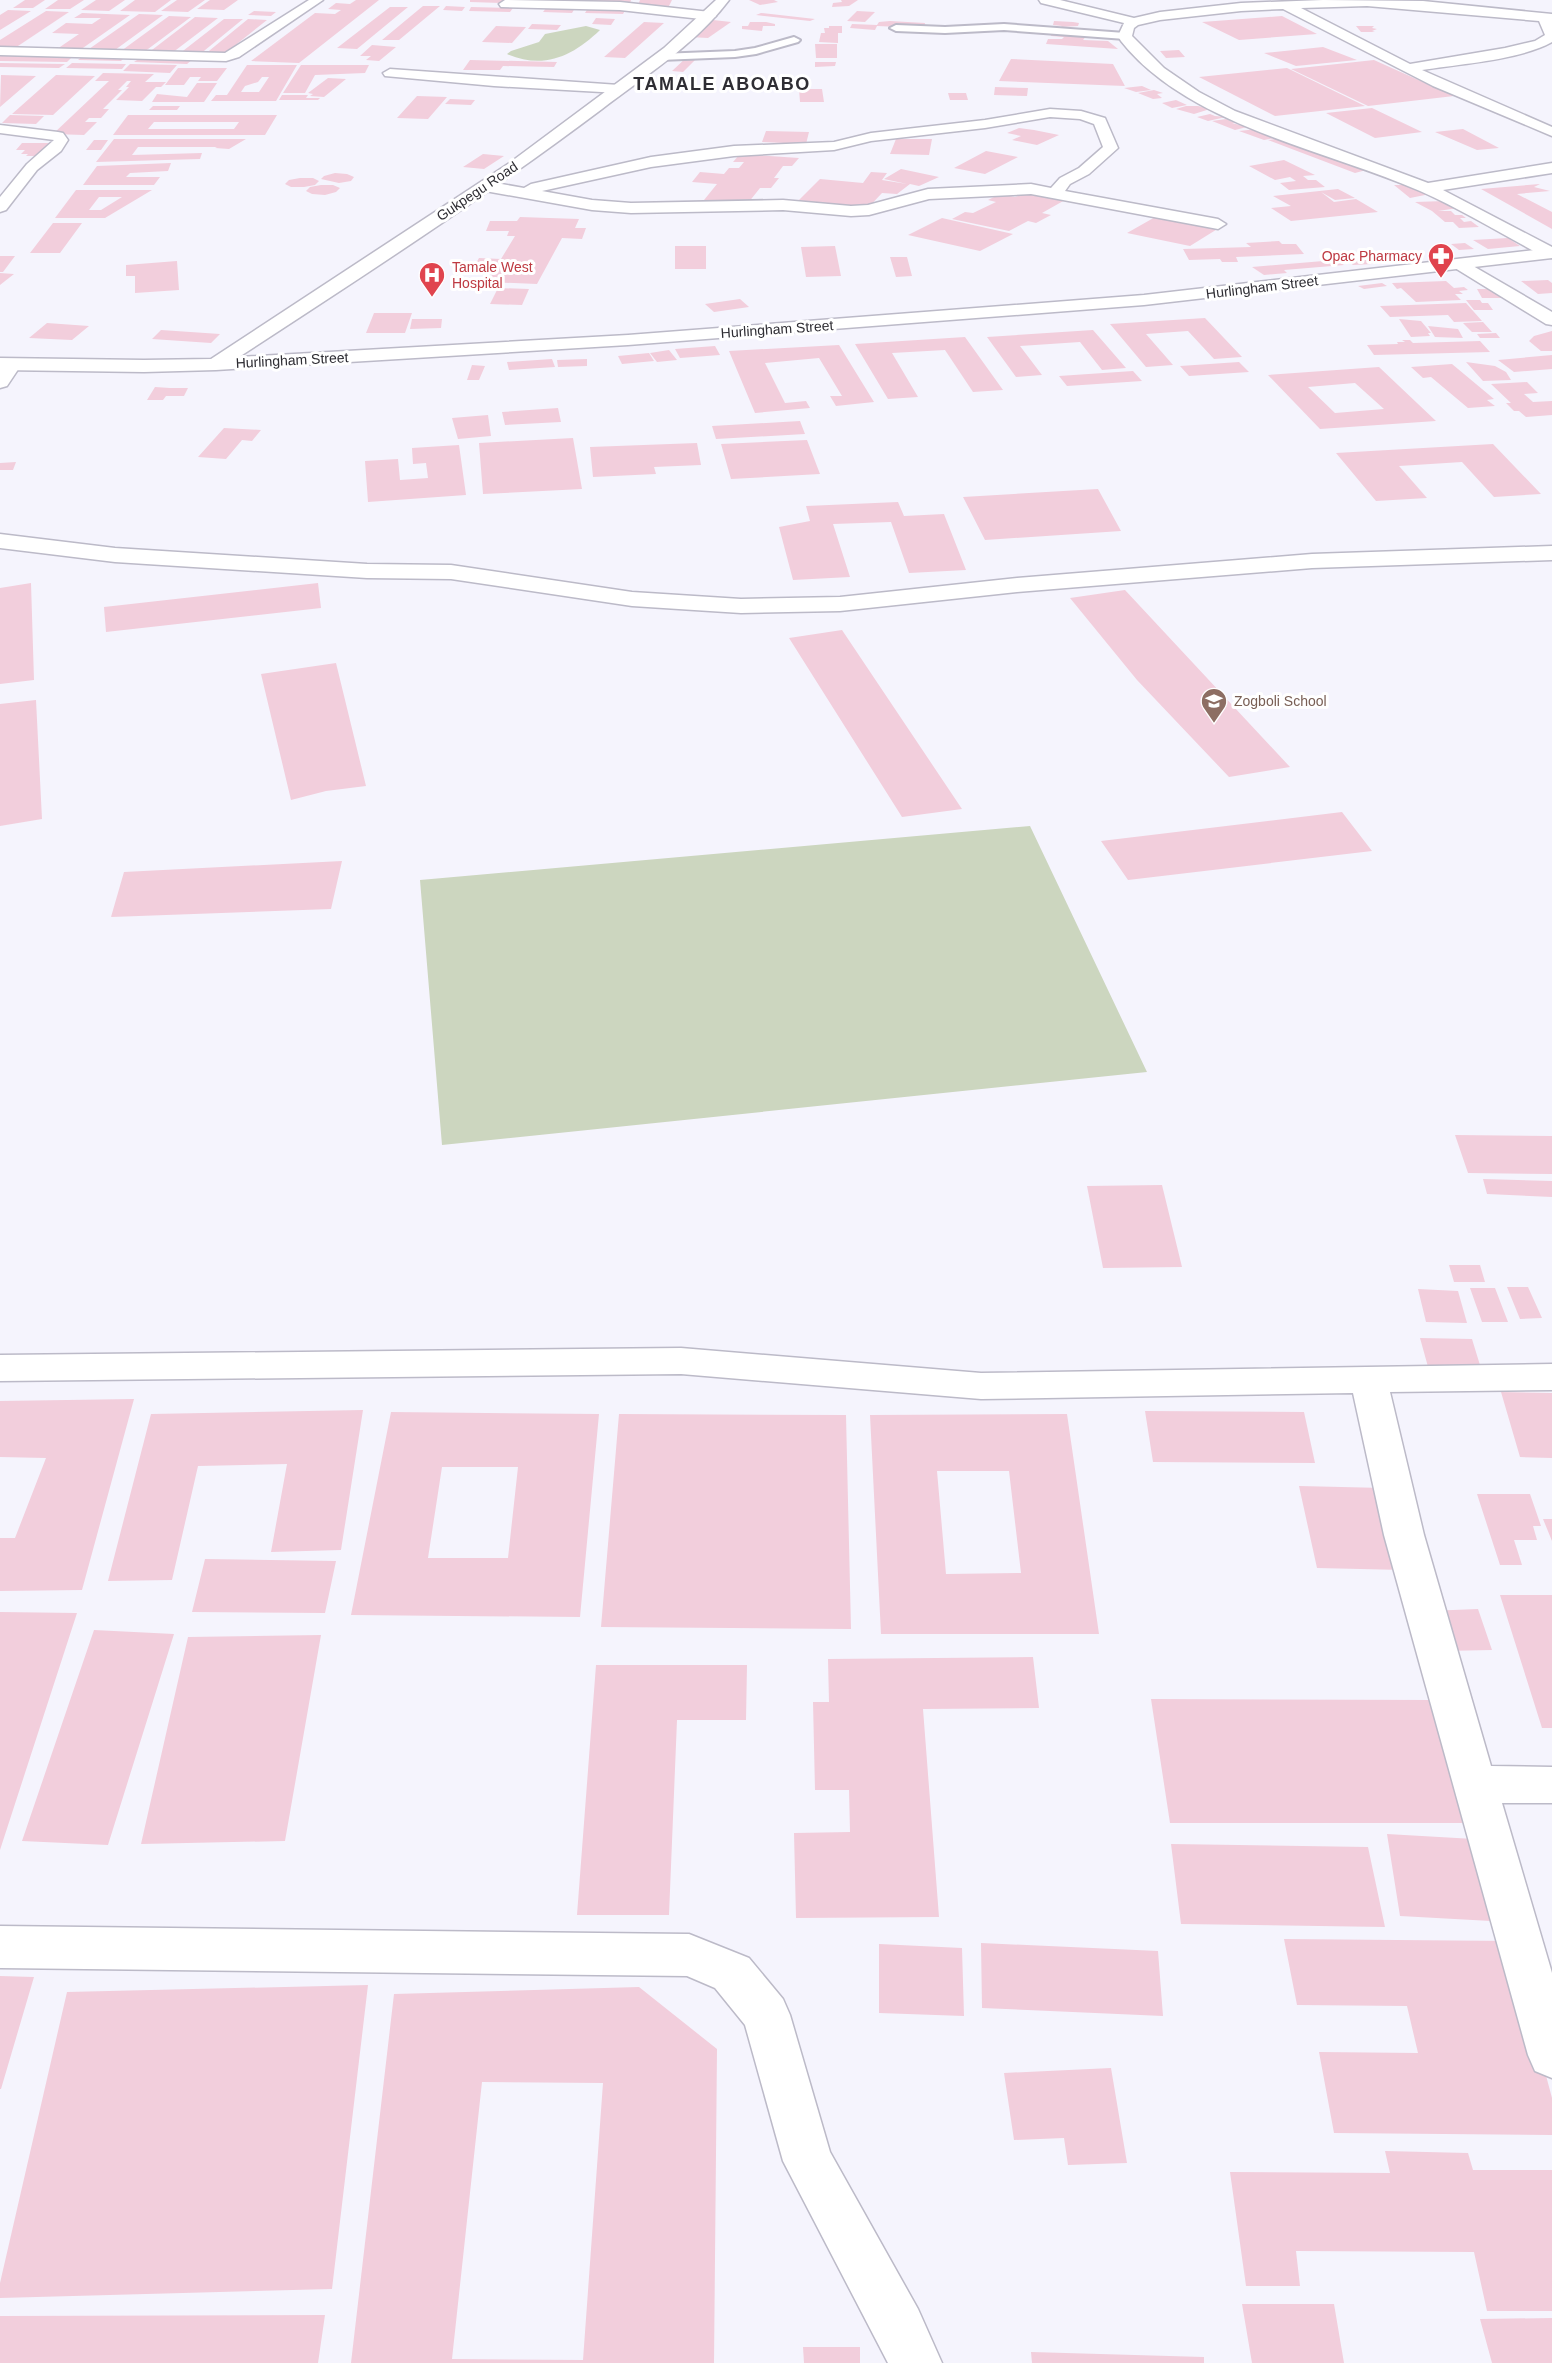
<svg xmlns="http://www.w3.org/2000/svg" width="1552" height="2363" font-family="Arial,sans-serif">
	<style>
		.green { fill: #ccd6bf }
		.building { fill: #f2cedc; fill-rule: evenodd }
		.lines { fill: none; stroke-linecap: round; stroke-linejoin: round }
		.lane-casing { stroke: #bcbac8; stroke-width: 4 }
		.street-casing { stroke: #bcbac8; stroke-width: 3 }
		.secondary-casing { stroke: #bcbac8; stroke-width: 3 }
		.lane { fill: #fff; fill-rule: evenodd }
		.street { fill: #fff; fill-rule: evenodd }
		.secondary { fill: #fff; fill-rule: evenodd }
		.labels { text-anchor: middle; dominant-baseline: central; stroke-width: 6; stroke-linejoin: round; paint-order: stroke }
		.far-street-label { font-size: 14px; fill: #2e2d33; stroke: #fff }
		.far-health-label { font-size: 14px; fill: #be3a42; stroke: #fff; text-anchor: end }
		.far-education-label { font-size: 14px; fill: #785e54; stroke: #fff; text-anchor: start }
		.far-district-label { font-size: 18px; font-weight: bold; letter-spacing: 1.5px; fill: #2e2d33; stroke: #fff }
	</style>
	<rect width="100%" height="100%" fill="#f5f4fd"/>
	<path class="green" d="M586,26L600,30C573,56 544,70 507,54L511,51L539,42L545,34Z
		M1030,826L1147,1072L442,1145L420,880Z"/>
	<path class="building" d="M25,0H45L33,8H13Z
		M58,0H84L70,9H45Z
		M96,0H125L109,11L81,10Z
		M135,0H171L155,12L120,11Z
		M177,0H205L188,12L161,11Z
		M210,0H238L224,10L197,9Z
		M356,0H379L299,63L251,61L315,13L335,14L341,10L328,9L336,3L350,4Z
		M470,0H505L501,3L470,2Z
		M571,0H631L629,6L568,3Z
		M640,0H672L669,6L638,5Z
		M749,0H774L778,2L760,5Z
		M841,0H858L849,6L832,7L833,3L842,2Z
		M423,6H440L399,40H382Z
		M446,6L465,7L462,11L443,10Z
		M390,7H408L357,49L337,48Z
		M471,7L513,8L510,12L469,11Z
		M547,7L575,8L572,13L543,12Z
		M588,8L626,9L623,14L585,13Z
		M8,10L31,11L0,30V15Z
		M46,11L69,12L15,48L0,47V40Z
		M254,11L276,12L271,16L248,15Z
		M857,11L875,12L865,22L847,21Z
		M82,13L130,15L80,50L57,49L79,34L52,33L66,23L92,24L101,18H74Z
		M761,13L815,19L810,21L756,15Z
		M139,14L163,15L115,50L89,49Z
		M169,16L191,17L144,52L121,51Z
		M1282,16L1317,34L1239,40L1202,22Z
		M195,17L218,18L172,53H148Z
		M596,18L615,19L611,25L592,24Z
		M224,19H243L199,55L179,54Z
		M248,19L267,20L223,55H204Z
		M713,20L731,22L708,38L689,37Z
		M890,21L925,23L924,28L877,26L875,30L850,28L852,24L877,25L879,22Z
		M1054,21L1073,22L1079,23L1078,26L1061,27L1062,26L1053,25Z
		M644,22L664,23L625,58L604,57Z
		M750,22H766L775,24V26H763L762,31L742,29V26H748Z
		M532,24L561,25L557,30L528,29Z
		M496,26L526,27L512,43L482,42Z
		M829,26H842V33H838V43L819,42L821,33H825L824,28H829Z
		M1356,26H1374L1372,28L1377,29L1372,31L1375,32H1361Z
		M1052,31L1087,35L1083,40L1108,41L1118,49L1046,44L1048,39H1062L1064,37L1051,36Z
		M815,44H837V58H816Z
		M372,45L396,47L379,61L366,60L371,56H360Z
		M1323,47L1357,60L1296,66L1264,53Z
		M1179,50L1185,57L1166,58L1160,51Z
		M0,55L73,56L67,62L0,61Z
		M83,56L125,57L121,61L78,60Z
		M687,57H698L683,72L672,71Z
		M140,58L193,59L187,64L134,62Z
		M1011,59L1113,64L1125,86L999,81Z
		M470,60L557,62L554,67L503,66L500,70H463Z
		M1374,60L1454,96L1368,106L1291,69Z
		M815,62H836L835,66L815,67Z
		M0,63L65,64L59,68L0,67Z
		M72,63L126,64L122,69L66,68Z
		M130,64L177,65L170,73L123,71Z
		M247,65H297L276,101H211L216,95H227ZM262,77H269L259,92H241L245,86L258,82Z
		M301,65H369L365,73L315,75L305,93H283Z
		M178,68H227L217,81H198L201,77H190L184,85H165Z
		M1287,68L1365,106L1275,116L1199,77Z
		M103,73L154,74L145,82H166L161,87H156L142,101L116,100L129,87H126L131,81H127L118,90H122L103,109H109L101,118H89L85,122H97L84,135L53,134L109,81H95Z
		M1,75L36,76L0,107Z
		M56,75L95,76L53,115L12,114Z
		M328,78L346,79L324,97L310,96L313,94L308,93Z
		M197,83H217L204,102H152L157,94L187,97Z
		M1142,86L1151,90L1136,92L1124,88Z
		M995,87L1028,88L1027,96L994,95Z
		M799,89H822L824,102H800Z
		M1154,90L1163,93L1157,94L1162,98L1153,99L1138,93Z
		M948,93H966L968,100H950Z
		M282,95H308L306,98H320L318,100H279Z
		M417,96L447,97L428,119L397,118Z
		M450,99L475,100L471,105L445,104Z
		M1176,100L1187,105L1172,108L1162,103Z
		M153,106H180L177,110H149Z
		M1186,106H1198L1210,109L1194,114L1176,109Z
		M1372,108L1422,132L1375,138L1326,113Z
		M1210,114L1215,116L1226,117L1208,121L1197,117Z
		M10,115L44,116L36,124L2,123Z
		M128,115H277L265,135H113ZM154,122H239L234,129H148Z
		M1226,119L1235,123H1232L1247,127L1235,130L1212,121Z
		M1019,128L1034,130L1059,135L1037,145L1012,140L1021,136L1007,133Z
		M1257,129L1280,137L1264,140L1239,131Z
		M1463,129L1499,148L1477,150L1435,132Z
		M766,131L809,132L806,144L762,142Z
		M1282,138L1370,169L1355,173L1268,140Z
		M114,139H246L229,149L215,148L217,147H138L132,155L202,153L200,159L96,162Z
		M896,139H932L929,155L890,154Z
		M94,140H108L101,150H86Z
		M22,143H53L37,156H26L28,154H21L25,150H16Z
		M986,151L1018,157L985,174L954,168Z
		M483,154L504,156L484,169L463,167Z
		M740,154L799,158L792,166H783L774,178H779L771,188H760L748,203L704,200L717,184L692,182L700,172L724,174L729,168H739L744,162H733Z
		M1284,160L1315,175L1303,176L1308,180H1316L1325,187L1289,190L1280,183L1296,181L1290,177L1275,180L1249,166Z
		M171,163L168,171L130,173L126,177H160L154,185H83L97,166Z
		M901,169L939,177L919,186L910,184L897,194L882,193L867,209L797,202L820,179L863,183L871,172L887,173L882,180L907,184L884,179Z
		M335,173L347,174L354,177L351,181L339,183L321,179L324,176Z
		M300,178H313L319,181L315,185L304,187H291L285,184L289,180Z
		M1540,184L1534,187L1550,191L1517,194L1552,212V229L1481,189Z
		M321,185H333L340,188L336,192L325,195L312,194L306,191L310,187Z
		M1394,185H1408L1415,190L1430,194L1410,198Z
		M1338,189L1355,198L1335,200L1321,192L1334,202L1356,199L1378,212L1291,221L1271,208L1291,206L1273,196Z
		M76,190H152L105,218H55ZM99,197H122L101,210H89Z
		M1000,194L1015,197L1023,194H1034L1065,200L1042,213L1051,215L1036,223L1028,221L1009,231L952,219L965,212L973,213L996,202L988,200Z
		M1445,201L1458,208L1438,211H1451L1455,215H1462L1466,218H1460L1464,222L1471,221L1479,227L1459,228L1453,222H1445L1432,211L1415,202Z
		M1157,216L1219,228L1190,246L1127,233Z
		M520,217L579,219L575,228H586L582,239L562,238L537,284L487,282L492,275L470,274L479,258L501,259L515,236H507L509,231H486L490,221H517Z
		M942,218L1013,234L980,251L908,235Z
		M53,223H82L60,253H30Z
		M1508,238L1520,246L1488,249L1473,240Z
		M1279,241L1282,244H1296L1304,254L1236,257L1238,262H1222L1220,259L1189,260L1183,249L1251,247L1246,243Z
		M1465,243L1474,249L1459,250L1451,244Z
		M675,246H706V269H675Z
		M835,246L841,276L806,277L801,247Z
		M0,256H15L3,272H0Z
		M1386,256L1392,263L1353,265L1346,259Z
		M890,257H907L912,276L896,277Z
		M1335,260L1344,265L1284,270L1287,273L1264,275L1252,267Z
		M177,261L179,290L135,293V276H126V265Z
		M0,273L14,274L0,285Z
		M1548,280L1552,283V293L1538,294L1521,281Z
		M1446,281L1454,288L1464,287L1468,290L1459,291L1463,294H1455L1461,300L1416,302L1401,288L1397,289L1392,283Z
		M1382,283L1387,286L1364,289L1358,286Z
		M498,288L529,289L522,305L490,304Z
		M1477,289H1489L1502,298H1482Z
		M740,299L749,307L714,312L705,304Z
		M1466,300H1480L1482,303H1488L1493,310H1474Z
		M1466,303L1482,321L1454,322L1448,315L1390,317L1380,306Z
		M374,313H412L405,333H366Z
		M1205,318L1242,357L1214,359L1188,331L1146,334L1173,365L1146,367L1110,324Z
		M412,319H442L441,328L410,329Z
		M1399,319L1421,321L1431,333H1428L1430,336L1411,337Z
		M1483,322L1492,332H1472L1463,323Z
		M47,323L89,326L72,340L29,338Z
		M1428,326L1458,329L1463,338L1435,337Z
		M161,330L220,334L211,343L152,339Z
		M1093,330L1126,368L1102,370L1080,342L1020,346L1042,375L1016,377L987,337Z
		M1552,331V351H1541L1529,341L1534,336Z
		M1496,333L1500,338H1480L1477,334Z
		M965,337L1003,390L973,392L945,350L892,353L918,397L888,399L855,344Z
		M1402,340H1410L1413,343L1480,341L1490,352L1374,355L1367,345L1398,344L1397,342H1405Z
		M839,345L874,402L836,406L830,396H842L819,358L765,363L785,403L806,401L810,408L755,413L729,351Z
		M715,346L720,355L680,358L675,349Z
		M669,350L677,360L657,362L650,353Z
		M649,353L654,361L622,364L618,356Z
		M1552,355V369L1514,372L1498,360Z
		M552,359L555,367L509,370L507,362Z
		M587,359V366L558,367L557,360Z
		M1239,362L1249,372L1189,376L1180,366Z
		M1466,362L1495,366L1506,372L1511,380L1483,381Z
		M1452,364L1494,399L1487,400L1495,406L1468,408L1431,377L1423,378L1411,367Z
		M472,365L485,366L479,380H467Z
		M1379,367L1436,421L1320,429L1268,375ZM1355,383L1384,409L1335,413L1308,387Z
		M1133,371L1142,381L1067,386L1059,376Z
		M1527,382L1538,393L1524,394L1533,402L1552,401V415L1526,417L1519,411H1514L1506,403H1511L1491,384Z
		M155,387L170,388H188L184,396H166L163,400H147Z
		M558,408L561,422L505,425L502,412Z
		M488,415L491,436L458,439L452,418Z
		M800,421L805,434L716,439L712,426Z
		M224,428L261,430L252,441L242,440L226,459L198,457Z
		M573,438L582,489L483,494L479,443Z
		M807,440L820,474L731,479L721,444Z
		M697,443L701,465L654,467L656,474L593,477L590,447Z
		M1493,444L1541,494L1494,497L1462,462L1399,466L1427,498L1376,501L1336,453Z
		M459,445L466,495L368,502L365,461L398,459L400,480L428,478L426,463L413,464L412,448Z
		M16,462L13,470H0V463Z
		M1098,489L1121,531L985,540L963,497Z
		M898,502L904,516L944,514L966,570L909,573L891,522L833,524L850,577L793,580L779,527L810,521L806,506Z
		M31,583L34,680L0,684V588Z
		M318,583L321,608L106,632L104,607Z
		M1125,590L1290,767L1229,777L1137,680L1070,598Z
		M842,630L962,809L902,817L789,638Z
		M336,663L366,786L326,791L291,800L261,674Z
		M36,700L42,819L0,826V704Z
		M1342,812L1372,851L1128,880L1101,841Z
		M342,861L331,909L111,917L124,872Z
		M1455,1135L1552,1136V1174L1468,1173Z
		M1483,1179L1552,1181V1197L1487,1194Z
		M1162,1185L1182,1267L1103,1268L1087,1186Z
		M1449,1265H1480L1485,1282H1454Z
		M1507,1287H1528L1542,1318L1520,1319Z
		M1470,1288H1495L1508,1322H1482Z
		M1418,1289L1458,1291L1467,1323L1426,1322Z
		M1420,1338L1472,1339L1483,1375L1430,1374Z
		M1501,1392L1552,1393V1458L1520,1457Z
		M134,1399L82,1590L0,1591V1538H15L46,1458L0,1457V1401Z
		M363,1410L341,1550L271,1552L287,1464L198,1466L172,1580L108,1581L151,1414Z
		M1145,1411L1304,1412L1315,1463L1153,1462Z
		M391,1412L599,1414L580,1617L351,1615ZM442,1467H518L508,1558H428Z
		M619,1414L846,1415L851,1629L601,1627Z
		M1067,1414L1099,1634H881L870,1415ZM937,1471H1009L1021,1573L946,1574Z
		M1299,1486L1384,1488L1404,1570L1317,1568Z
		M1477,1494H1530L1541,1526H1533L1537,1540H1514L1522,1565H1500Z
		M1543,1519H1552V1541Z
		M205,1559L336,1561L325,1613L192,1612Z
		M1500,1595H1552V1728H1542Z
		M1478,1609L1492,1650L1443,1651L1428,1611Z
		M0,1612L77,1613L0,1850Z
		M94,1630L174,1634L108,1845L22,1841Z
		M321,1635L285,1841L141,1844L188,1637Z
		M1033,1657L1039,1708L923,1709L939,1917L796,1918L794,1833L850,1832L849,1790H815L813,1702H829L828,1659Z
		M596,1665H747L746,1720H677L669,1915H577Z
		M1151,1699L1434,1700L1466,1823H1170Z
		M1387,1834L1474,1839L1491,1921L1400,1916Z
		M1171,1844L1368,1847L1385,1927L1181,1924Z
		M1284,1939L1510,1941L1552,2098V2135L1334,2133L1319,2052L1418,2053L1407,2006L1297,2005Z
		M981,1943L1158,1951L1163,2016L982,2008Z
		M879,1944L962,1948L964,2016L879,2013Z
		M0,1976L34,1977L1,2089H0Z
		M368,1985L332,2289L0,2298V2283L67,1992Z
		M639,1987L717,2049L714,2363H351L394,1994ZM482,2082L603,2083L583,2360L452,2359Z
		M1111,2068L1127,2163L1068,2165L1064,2138L1014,2140L1004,2073Z
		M1385,2151L1468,2153L1473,2170H1552V2311H1487L1474,2252L1296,2251L1300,2286H1246L1230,2172L1390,2173Z
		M1242,2304H1334L1344,2363H1252Z
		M325,2315L318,2363H0V2316Z
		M1552,2318V2363H1492L1480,2319Z
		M803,2347H860V2363H804Z
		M1031,2352L1204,2357V2363H1032Z"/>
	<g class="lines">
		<g class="lane-casing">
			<path id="lane" d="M1004,24L1125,33L1131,36L1125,39L1004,30L945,33L896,31L890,28L896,25L945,27Z
				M794,37L800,40L798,42L756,54L735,57L660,60L654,57L660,54L735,51L755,48Z"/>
		</g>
		<g class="street-casing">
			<path id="street" d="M309,0H323L239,57L226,61L0,55V47L225,53Z
				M505,0L620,2L710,12L716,16L710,20L620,10L501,7L499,4Z
				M1039,0H1060L1134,18L1160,12L1241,3L1323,0L1423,1L1552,14V42C1520,60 1459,64 1422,70L1552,127V136L1433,86L1283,9L1241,11L1160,20L1138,25L1134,28L1132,36L1164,68L1199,92L1235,111L1428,183L1552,163V173L1443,190L1552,247V258L1545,257C1503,235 1463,210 1420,191C1326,150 1187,125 1121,41L1118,36L1124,23L1041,3ZM1367,6L1539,21L1545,35L1535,41L1505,48L1410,64L1301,8Z
				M390,69L619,85L626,89L619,93L494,86L385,76L383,73Z
				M1050,109L1081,111L1105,118L1118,148L1089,174L1070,184L1065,191L1218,219L1226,224L1218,229L1031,194L929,199L869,215L851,216L783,210L631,213L592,210L485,191L477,186L485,181L524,188L531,184L651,157L734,146L834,142L871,133L985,120ZM1050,117L1080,119L1094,124L1103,147L1079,168L1060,178L1051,188L1031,184L928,189L868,205L851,206L783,200L631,203L592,200L542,191L651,167L734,156L834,150L871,141L985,128Z
				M0,125L58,132L63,133L68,140L61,151L37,170L6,210L0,212V197L27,164L54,140L0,133Z
				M1461,259L1552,312V325L1546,324L1455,268L1453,264L1455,260Z
				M12,359L19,361L21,365L7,386L0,388V369L5,361Z
				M0,534L115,548L367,564L451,565L632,592L741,599L840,597L1017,578L1312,554L1552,546V560L1312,568L1017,592L840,611L741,613L632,606L451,579L367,578L115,562L0,548Z
				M681,1348L981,1373L1552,1364V1390L1390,1392L1424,1535L1491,1766L1552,1767V1803H1502L1552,1973V2078L1535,2071L1528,2055L1384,1535L1353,1393L981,1399L681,1374L0,1381V1355Z
				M0,1926L689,1934L749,1958L783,1999L790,2015L830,2152L918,2309L942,2363H888L783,2161L745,2025L715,1988L687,1976L0,1968Z"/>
		</g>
		<g class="secondary-casing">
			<path id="secondary" d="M716,0H729C696,44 645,76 602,109C485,197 362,277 239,357L628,335L1144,295L1552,248V258L1144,305L628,345L216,370L144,372L0,370V358L144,360L211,359L508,164L664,48Z"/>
		</g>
		<use href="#lane" class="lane"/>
		<use href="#street" class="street"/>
		<use href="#secondary" class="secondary"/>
	</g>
	<defs>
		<g id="pharmacy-pin" transform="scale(1.35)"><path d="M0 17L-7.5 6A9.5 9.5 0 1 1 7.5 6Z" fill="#e0444e" stroke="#fff"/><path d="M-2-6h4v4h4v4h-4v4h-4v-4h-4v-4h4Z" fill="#fff"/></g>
		<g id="hospital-pin" transform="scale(1.35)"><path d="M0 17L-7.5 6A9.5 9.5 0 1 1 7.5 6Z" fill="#e0444e" stroke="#fff"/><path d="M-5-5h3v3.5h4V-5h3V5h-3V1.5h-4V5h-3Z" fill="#fff"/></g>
		<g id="school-pin" transform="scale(1.35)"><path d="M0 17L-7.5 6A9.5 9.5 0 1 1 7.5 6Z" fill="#8d6e63" stroke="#fff"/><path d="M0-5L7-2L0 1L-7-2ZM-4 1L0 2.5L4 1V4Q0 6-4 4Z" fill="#fff"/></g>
	</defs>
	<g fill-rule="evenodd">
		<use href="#pharmacy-pin" x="1441" y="256"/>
		<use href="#hospital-pin" x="432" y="275"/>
		<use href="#school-pin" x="1214" y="701"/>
	</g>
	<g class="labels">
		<g class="far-street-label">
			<text transform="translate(477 191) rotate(-34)">Gukpegu Road</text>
			<text transform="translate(1262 287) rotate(-7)">Hurlingham Street</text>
			<text transform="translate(777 329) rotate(-4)">Hurlingham Street</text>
			<text transform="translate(292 360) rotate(-3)">Hurlingham Street</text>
		</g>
		<g class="far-health-label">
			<text x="1422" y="256">Opac Pharmacy</text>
			<text x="452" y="267" text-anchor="start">Tamale West<tspan x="452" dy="16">Hospital</tspan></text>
		</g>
		<g class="far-education-label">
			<text x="1234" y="701">Zogboli School</text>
		</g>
		<g class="far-district-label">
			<text x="722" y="84">TAMALE ABOABO</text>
		</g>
	</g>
</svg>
